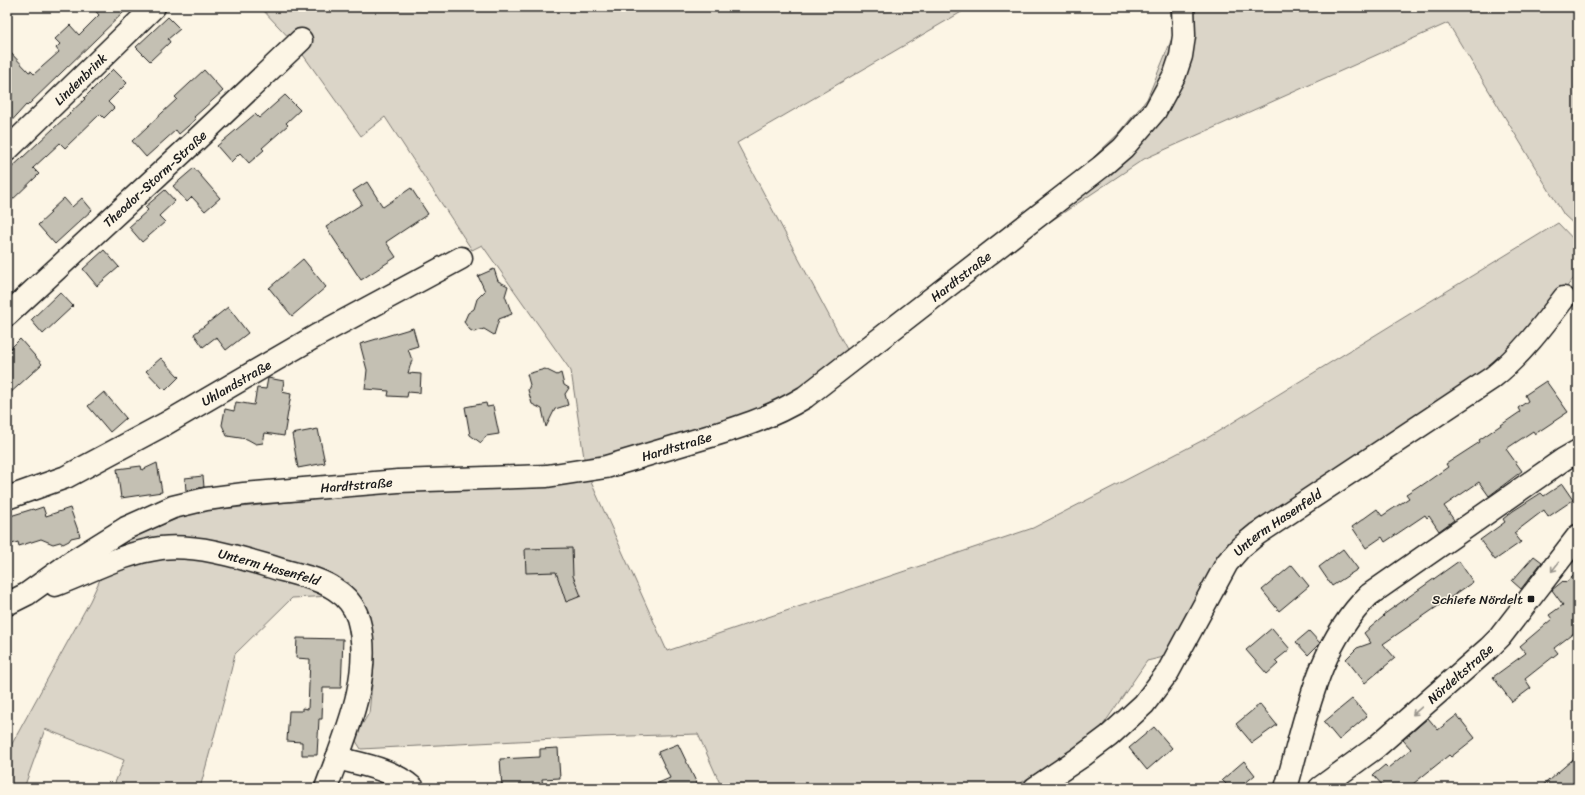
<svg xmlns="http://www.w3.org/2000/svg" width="1585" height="795" font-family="Sriracha,sans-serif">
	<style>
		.green { fill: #dbd5c8; stroke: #7c7872 }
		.building { fill: #c4c0b3; stroke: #1c1c1c }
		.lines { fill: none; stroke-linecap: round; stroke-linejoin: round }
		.minor-casing { stroke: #1c1c1c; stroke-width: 25 }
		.minor { stroke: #fcf5e5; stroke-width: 22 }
		.oneway { stroke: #97938b }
		.poi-dot { fill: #1c1c1c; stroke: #fcf5e5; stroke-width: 1.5 }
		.labels { text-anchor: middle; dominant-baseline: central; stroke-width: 3; stroke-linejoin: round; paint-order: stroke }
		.street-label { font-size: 13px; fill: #1c1c1c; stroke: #fcf5e5 }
		.poi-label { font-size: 13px; fill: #1c1c1c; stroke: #fcf5e5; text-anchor: end }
	</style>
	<rect width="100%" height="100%" fill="#fcf5e5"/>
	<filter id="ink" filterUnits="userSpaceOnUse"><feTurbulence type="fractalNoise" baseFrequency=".025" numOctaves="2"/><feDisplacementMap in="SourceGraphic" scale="8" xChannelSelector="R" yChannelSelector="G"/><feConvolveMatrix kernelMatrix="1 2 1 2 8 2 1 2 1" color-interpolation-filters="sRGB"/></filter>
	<g filter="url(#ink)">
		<path class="green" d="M260,7H970L737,143L850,355L1070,180L1120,132L1147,99L1173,36L1170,7H1578V228L1564,215L1448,23L1144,159L850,355L790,397L586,471L667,651L1033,528L1209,437L1558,223L1578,244V273L1507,360L1222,551L1168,656L1147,661L1097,734L1013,788H722L698,734L595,737L361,749L354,738L369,713L374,666L372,628L348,582L333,596L292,598L235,654L224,700L200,788H113L124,760L45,729L24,788H7V753L90,601L117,543L194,512L586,471L571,371L482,245L472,250L385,117L361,136L296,45Z"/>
		<path class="building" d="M92,7H129L27,106L26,105L7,126V49L29,72L31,71L34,74L59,52L56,48L60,44L55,39L70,25L79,35L99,15Z
			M168,17L180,29L168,39L170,42L150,61L136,47Z
			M113,69L127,83L108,102L114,108L104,118L100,114L65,148L60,143L33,168L39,174L7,205V172L85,99L84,98Z
			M204,70L223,91L194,117L196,119L179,134L176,130L146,157L132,141L177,99L175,97Z
			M285,95L300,110L286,123L288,125L262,148L264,150L249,163L240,153L231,162L217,146L255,114L259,118Z
			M194,168L220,198L205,211L192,197L187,202L173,186Z
			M367,182L383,207L411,188L428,214L386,242L396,257L361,280L326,227L362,204L353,191Z
			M165,190L175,201L159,216L165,222L142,242L129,227L148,210L145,207Z
			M64,198L72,207L82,198L92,210L55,244L38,225L51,213L49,212Z
			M104,250L119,267L97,286L83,269Z
			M303,259L326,287L292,316L269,288Z
			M494,269L498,281L508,286L505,296L512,314L499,319L494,335L484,329L474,332L470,330L464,322L468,313L474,309L477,299L485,291L478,276Z
			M60,292L73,306L43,334L31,320Z
			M228,307L248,333L226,350L216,337L203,347L194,334Z
			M413,328L418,346L408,349L412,360L408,373L421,374L420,393L408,392L407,397L388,396L389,391L365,389L367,370L360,344Z
			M20,339L42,364L7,396V352Z
			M161,358L179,377L166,390L164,388L163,389L146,371Z
			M545,369L557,375L561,373L564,385L569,388L565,394L568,405L555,409L546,427L542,409L532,404L528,390L530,385L527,374Z
			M268,378L284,381L282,392L291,394L284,436L265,433L263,443L256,444L247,439L227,436L222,425L225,409L234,411L236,402L254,405L257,388L266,389Z
			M1546,381L1568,412L1535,434L1533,431L1506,449L1522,471L1489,496L1479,482L1444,506L1454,520L1439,531L1429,516L1427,518L1425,515L1385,542L1382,537L1366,548L1352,527L1377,509L1382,516L1409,498L1406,494L1420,485L1421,486L1448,467L1446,464L1480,442L1479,440L1520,412L1518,408L1528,401L1525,395Z
			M104,392L126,418L110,432L88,406Z
			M486,403L487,407L493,406L499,434L486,436L481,443L470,435L465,407Z
			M318,429L325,463L298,468L292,434Z
			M157,463L162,492L121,498L117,469L141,466L142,470Z
			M203,476L204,487L186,491L185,478Z
			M1562,484L1573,500L1548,517L1544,510L1514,533L1521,542L1495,560L1480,540L1505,522L1503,519L1513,511L1541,493L1544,496Z
			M43,507L46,516L70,508L80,536L71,538L69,541L63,544L60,542L53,544L41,539L19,546L18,542L12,544L7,529V517L33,509L34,510Z
			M572,548L573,576L581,596L566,602L556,572L526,573L525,549Z
			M1343,549L1358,569L1332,586L1319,567Z
			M1534,556L1542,562L1521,589L1512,581Z
			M1459,561L1473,582L1383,644L1395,658L1365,683L1346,659L1357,648L1371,643L1364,633L1384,616L1383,615Z
			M1292,565L1309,586L1279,611L1262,590Z
			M1578,572V630L1554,648L1558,653L1525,679L1531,688L1512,702L1493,677L1526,653L1520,646L1552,619L1549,615L1563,605L1552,590L1563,581L1565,583Z
			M1272,628L1290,649L1275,661L1278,664L1267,674L1246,650Z
			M1309,631L1320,643L1308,655L1296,642Z
			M297,638L343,639L341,688H323L322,719H319L317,755H302V742L287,741L289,711H302V708L308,709L310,659L296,658Z
			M1352,699L1367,716L1339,740L1324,722Z
			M1260,704L1277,725L1252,743L1236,724Z
			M1457,715L1475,738L1451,757L1449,755L1408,788H1385L1373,775L1385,765L1388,768L1411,749L1403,740L1428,718L1438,730Z
			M1154,727L1172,748L1147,770L1129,748Z
			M678,744L699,788H647L670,778L658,752Z
			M558,748L560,778L542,779L543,788H502L500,759L540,757V749Z
			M1578,755V788H1540L1557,773Z
			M1244,761L1255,775L1239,788H1230L1222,780Z"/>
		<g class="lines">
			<g class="minor-casing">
				<g id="minor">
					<path id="s1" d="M7,150L154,7"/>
					<path id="s2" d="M7,315L194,142L301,40"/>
					<path id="s3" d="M7,498L66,477L165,424L316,336L461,258"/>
					<path id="s4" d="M55,585C90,572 123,553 161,548C201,544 244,559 282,570C300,575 321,579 336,590C347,597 354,606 358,618C374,674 345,736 326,788"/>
					<path id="s5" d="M7,604L27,594L73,561L126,528L173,507L206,499L244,494L398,481L547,476L606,467C637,458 667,449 697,440C735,429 771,418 805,397L1101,167L1123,148L1155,111L1175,74L1181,56L1184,36L1183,7"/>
					<path d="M337,758C364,765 392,769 413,788"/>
					<path id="s6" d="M1035,788L1081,757L1109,736L1144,704L1168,672L1227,563L1240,548L1257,534L1492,378C1521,355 1542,327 1564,298"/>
					<path d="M1286,788C1306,720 1316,647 1369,595L1564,459L1578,451"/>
					<path id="s7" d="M1320,788L1375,748L1489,648L1500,637L1578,536"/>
				</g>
			</g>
			<use href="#minor" class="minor"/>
		</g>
		<defs><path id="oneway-shaft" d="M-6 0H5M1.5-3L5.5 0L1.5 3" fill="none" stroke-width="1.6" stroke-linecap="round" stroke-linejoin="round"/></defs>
		<g class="oneway">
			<use href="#oneway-shaft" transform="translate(1555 567) rotate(128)"/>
			<use href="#oneway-shaft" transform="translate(1417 711) rotate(139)"/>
		</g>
	</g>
	<rect class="poi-dot" x="1527" y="595" width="8" height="8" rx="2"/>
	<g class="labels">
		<g class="street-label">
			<text stroke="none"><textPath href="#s1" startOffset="102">Lindenbrink</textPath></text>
			<text stroke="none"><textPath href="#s2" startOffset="201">Theodor-Storm-Straße</textPath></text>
			<text stroke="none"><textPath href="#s5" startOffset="1037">Hardtstraße</textPath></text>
			<text stroke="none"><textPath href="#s3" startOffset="257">Uhlandstraße</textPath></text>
			<text stroke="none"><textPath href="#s5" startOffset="702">Hardtstraße</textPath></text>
			<text stroke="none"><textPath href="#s5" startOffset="378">Hardtstraße</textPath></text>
			<text stroke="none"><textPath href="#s6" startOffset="367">Unterm Hasenfeld</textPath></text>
			<text stroke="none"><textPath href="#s4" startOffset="223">Unterm Hasenfeld</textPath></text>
			<text stroke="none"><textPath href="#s7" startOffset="181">Nördeltstraße</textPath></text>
		</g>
		<g class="poi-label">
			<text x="1523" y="599">Schiefe Nördelt</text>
		</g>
	</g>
	<rect width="1585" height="795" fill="none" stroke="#fcf5e5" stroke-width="24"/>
	<rect x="12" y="12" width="1561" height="771" fill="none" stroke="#1c1c1c" stroke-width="1.5" filter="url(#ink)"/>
</svg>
